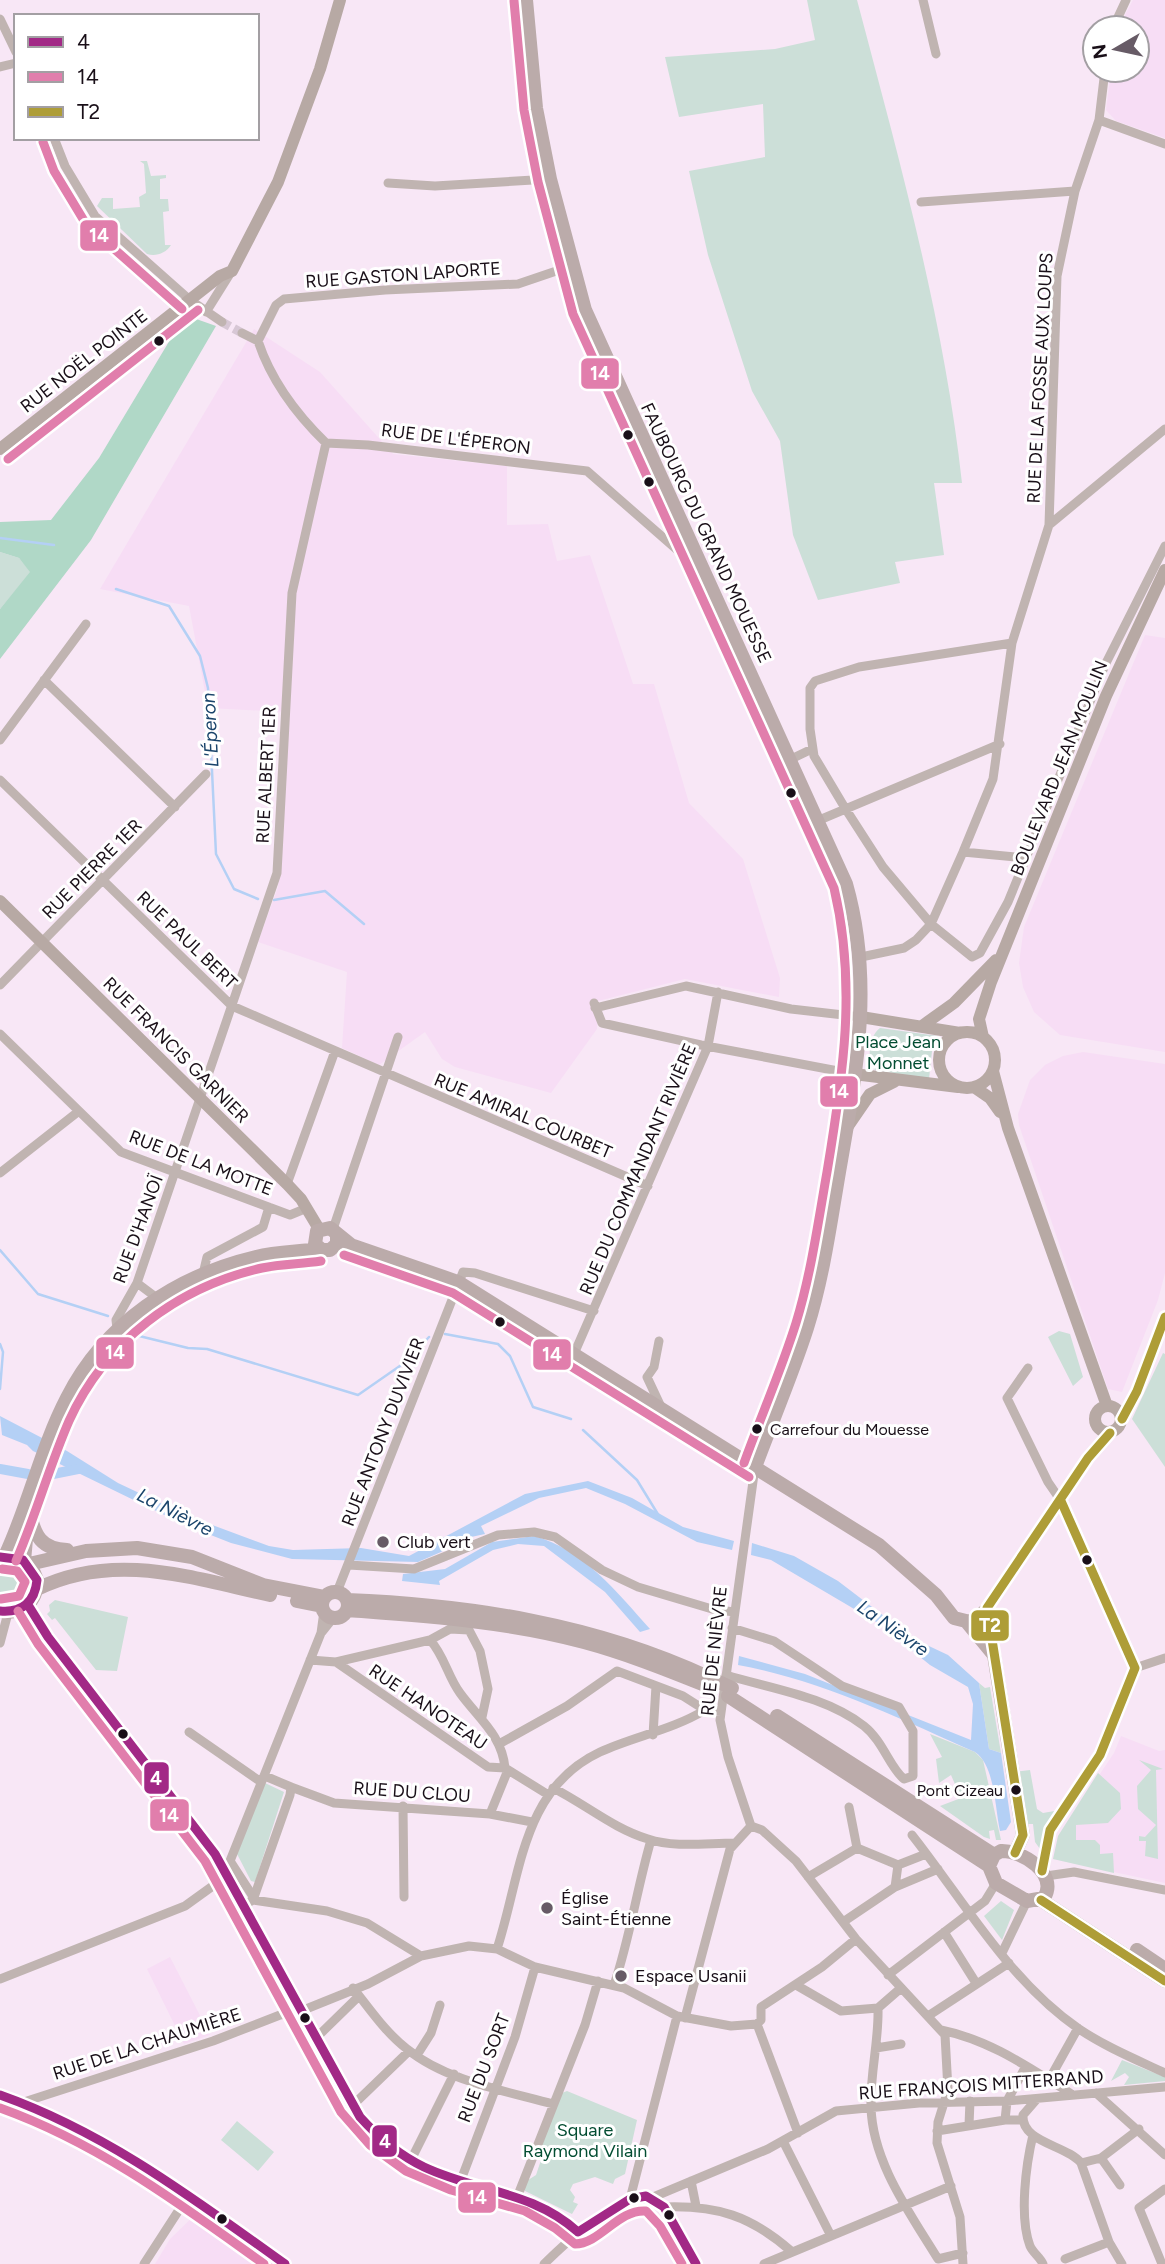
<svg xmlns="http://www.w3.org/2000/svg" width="1165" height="2264" font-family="Figtree,sans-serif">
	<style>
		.built { fill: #f7ddf5 }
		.green { fill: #ccdfd8 }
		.forest { fill: #b0d8c7 }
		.water { fill: #b4d0f5 }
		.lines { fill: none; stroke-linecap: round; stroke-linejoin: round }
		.stream { stroke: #b4d0f5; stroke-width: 2.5 }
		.canal { stroke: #b4d0f5; stroke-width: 10 }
		.street-tunnel { stroke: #d7c7d5; stroke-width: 9; stroke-dasharray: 9 4.5; stroke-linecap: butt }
		.street { stroke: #c0b4b1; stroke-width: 9 }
		.secondary { stroke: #b7a9a4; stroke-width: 12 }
		.primary { stroke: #bbabaa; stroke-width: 14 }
		.primary-bridge { stroke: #bbabaa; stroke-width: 14 }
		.bus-1-casing { stroke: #fff; stroke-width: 14 }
		.bus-2-casing { stroke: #fff; stroke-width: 14 }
		.bus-3-casing { stroke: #fff; stroke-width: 14 }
		.bus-1 { stroke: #a22986; stroke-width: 9 }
		.bus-2 { stroke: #e17eac; stroke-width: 9 }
		.bus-3 { stroke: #ae9d37; stroke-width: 9 }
		.bus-dot { fill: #190f18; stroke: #fff; stroke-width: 2.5 }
		.poi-dot { fill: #675b66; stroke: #fff; stroke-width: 2.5 }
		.labels { text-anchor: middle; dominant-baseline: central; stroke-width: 6; stroke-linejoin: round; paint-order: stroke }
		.bus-label { font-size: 16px; fill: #190f18; stroke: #fff; text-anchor: start }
		.street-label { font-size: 18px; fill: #190f18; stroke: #fff }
		.park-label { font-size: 18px; fill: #034d32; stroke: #fff }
		.poi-label { font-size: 18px; fill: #190f18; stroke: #fff; text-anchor: start }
		.water-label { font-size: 19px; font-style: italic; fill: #1a446b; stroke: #fff }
		.line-badge { stroke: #fff; stroke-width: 2.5 }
		.badge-label { font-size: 19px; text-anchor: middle; font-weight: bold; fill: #fff }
	</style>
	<rect width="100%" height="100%" fill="#f8e7f6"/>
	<path class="built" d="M1133,0H1165V138L1116,121L1106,110L1111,70H1137V28H1118Z
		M254,329L320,372L393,454L507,466V525L548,524L557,561L590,555L633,684H654L689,803L743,859L780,978L779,997L685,979L598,1001L597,1029L551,1093L455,1067L442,1059L425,1032L379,1065L342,1048L347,972L258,942L278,887L287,712L208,708L189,606L100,589Z
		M1145,635L1165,638V1052L1060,1035L1034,1012L1023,987L1019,963L1024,927Z
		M1083,1052L1165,1064V1273L1158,1300L1122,1392L1108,1389L1019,1125L1018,1114L1030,1080L1045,1065L1063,1056Z
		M1121,1736L1159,1751L1165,1750V1883L1053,1859L1058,1836L1114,1753Z
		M170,1957L210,2035L184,2044L147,1969Z
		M199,2211L221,2226L274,2264H155L170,2239Z"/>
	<path class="green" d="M807,0H857C899,159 944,319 962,483H934L944,555L895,562L900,583L818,600L793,535L780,441L752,391L708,255L689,171L765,157L763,104L679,117L665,57L775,49L815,40Z
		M140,161H147L151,176L166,175V178L160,179V199H168L169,211L163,212L165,245H171C166,253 156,257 147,254L97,206L102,198H113V209L140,207L139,197L146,193L144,164Z
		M0,552L19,558L31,572L0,609Z
		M880,1028L938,1036L932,1051L929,1079L875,1070C866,1059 869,1036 880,1028Z
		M1059,1331L1070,1334L1083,1377L1073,1386L1048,1337Z
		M1163,1353L1165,1354V1467L1132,1419Z
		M11,1563C33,1571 32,1588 20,1604L0,1607V1564Z
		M55,1600L128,1617L117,1671L96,1670L55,1618L52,1620L47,1614L50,1611L49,1605Z
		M979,1683L985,1688L990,1687L1001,1753L989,1749Z
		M930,1734L975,1752L983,1760L1001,1840H996L994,1830L989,1831L990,1839L984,1837L940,1806L961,1798L951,1775L939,1783L936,1759L942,1757Z
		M1139,1760L1163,1769L1156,1770L1158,1859L1145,1856L1146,1841H1139V1836L1145,1837L1156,1825L1138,1809L1137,1786L1151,1770Z
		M1030,1770L1037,1809L1043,1813L1060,1810L1040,1849L1035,1842L1033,1824H1024L1015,1772Z
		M1098,1773L1120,1793L1121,1809L1108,1823L1076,1825V1840H1095L1100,1845V1854L1113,1853L1114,1873L1053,1859L1058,1836Z
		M265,1783L284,1792L255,1882L251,1881L236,1852Z
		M1001,1901L1014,1910L1002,1940L984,1916Z
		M1122,2060L1165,2077V2081L1124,2085L1129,2077L1125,2073L1111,2081Z
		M567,2091L637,2120L625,2174L615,2179L613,2184L595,2177L573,2184L570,2190L575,2197L573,2202L578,2204L572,2214L525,2191V2182L536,2175L545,2148L541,2145L562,2093Z
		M237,2121L274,2152L258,2171L221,2140Z"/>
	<path class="forest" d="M185,315L216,326L91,540L0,659V609L30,572L19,558L0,552V522L51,520L99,458Z"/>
	<path class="water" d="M0,1416L67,1451L118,1483L188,1516L269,1546L293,1550L361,1548L409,1556L525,1494L588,1481L632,1498L683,1527L734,1541L732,1550L697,1542L625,1504L586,1488L539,1498L481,1526L485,1534L457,1540L441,1552L418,1562L292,1559L231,1543L183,1524L33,1451L27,1445L2,1435Z
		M534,1536C583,1549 617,1592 650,1629L640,1632L605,1592L544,1546L518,1544L493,1550L439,1581L440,1585L402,1581L403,1574L445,1569L492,1542Z
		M752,1543L794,1556L838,1581L914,1639L948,1655L979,1683L989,1749L1001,1753L1011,1822L1006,1830L1000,1831C995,1809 995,1765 975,1752C901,1719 818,1679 738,1665L739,1656L805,1674L971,1740L973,1704L968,1687L930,1665L878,1623L771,1560L751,1555Z"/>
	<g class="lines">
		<path class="stream" d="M0,538L54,545
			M116,589L169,606L200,656L208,688L216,854L234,889L258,899
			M274,900L325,891L364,924
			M0,1250L38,1294L108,1316
			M127,1333L188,1348L207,1349L358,1395L407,1361L429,1337
			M445,1334L498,1344L510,1356L533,1407L571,1419
			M0,1344L3,1352L0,1389
			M583,1430L637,1480L659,1516"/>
		<path class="canal" d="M0,1469L28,1474
			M53,1474L83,1468"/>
		<path class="street-tunnel" d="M222,322L242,333"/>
		<path class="street" d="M923,0L936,54
			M0,19L16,52
			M1113,28L1126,0
			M0,67L16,63
			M1099,120L1165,144
			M54,138L65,166L95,216L190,300L222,322
			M388,183L435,186L550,179
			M921,202L1075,191
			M206,312L231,272
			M242,333L258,341
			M258,341C271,380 296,414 326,443L368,445L587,471L690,561L698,560
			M258,341L276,305L284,299L385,290L518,284L571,266
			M1049,525L1057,276L1075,191L1099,120L1105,70
			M1012,643L859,667L815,681L810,688V729L814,756L845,808L883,867L931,924L972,957L980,953L1008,902L1105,665L1165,546
			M44,680L175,807
			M0,740L86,624
			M789,760L812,749
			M0,780L232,1006L648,1186
			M817,821L1000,744
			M963,852L1027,858
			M861,957L904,948L916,940L931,924L963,852L993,779L1012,643L1049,525L1165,429
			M0,985L206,774
			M594,1003L602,1023L701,1045L854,1074
			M595,1008L686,986L791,1009L861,1017
			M0,1034L121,1152L290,1215L307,1208
			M0,1173L79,1111
			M287,1184L335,1051
			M333,1229L398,1037
			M203,1274L207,1257L263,1227L269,1207
			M137,1283L157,1298
			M117,1329L116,1320L137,1283L277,873L292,593L326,443
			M659,1341L654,1367L647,1377L662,1409
			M574,1354L708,1046L718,992
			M1028,1368L1007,1398L1048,1482L1061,1501
			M755,1467L720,1720L728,1757L751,1826L762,1830L796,1861L856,1939L945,2035L948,2090L938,2122L937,2143L960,2217L963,2264
			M349,1565L414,1569L498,1535L534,1532L555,1537L602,1570L638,1587L712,1609L734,1612
			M337,1592L463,1272L475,1273L594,1311
			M28,1605L48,1637L215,1854L352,2106C373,2135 402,2159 436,2172C486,2192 539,2190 578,2232
			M322,1632L334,1617
			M430,1640C444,1655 448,1677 460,1693C478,1718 502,1735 505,1768L547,1794
			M0,1643L8,1613
			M310,1660L336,1662L430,1640L450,1629L469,1630L480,1651L488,1689L482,1717
			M336,1662L488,1767L505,1768
			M1135,1668L1165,1658
			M726,1675C772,1689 825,1696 864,1726C883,1741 890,1768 904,1779L913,1776V1731L899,1707L842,1686L774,1641L732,1628
			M189,1732L261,1782
			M653,1735L656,1686
			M499,1744L567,1706L617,1671L683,1696L705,1710L721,1711
			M291,1787L334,1803L490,1814L532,1822
			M553,1788C585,1804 614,1829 648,1839C674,1848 707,1843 734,1843
			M403,1806L404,1897
			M849,1807L857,1848
			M490,1814L508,1770
			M912,1835C964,1901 1009,1981 1079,2029C1106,2047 1135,2059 1165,2073
			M857,1848L898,1865
			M926,1854L898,1865L895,1887L938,1869
			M230,1861L252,1895
			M223,1868L230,1861L321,1633L324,1611
			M1046,1876L1074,1872L1165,1890
			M808,1877L857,1848
			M253,1900L290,1795L291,1787L265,1776
			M244,1905L253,1900L327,1911L367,1923L421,1956
			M843,1922L895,1887
			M944,1932L976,1983
			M497,1949C521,1876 521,1789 600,1752C635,1736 672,1730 705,1710
			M497,1949L535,1967L624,1988L677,2016L731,2026L757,2024
			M1002,1953L1027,1901
			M888,1975L985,1901L996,1883
			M0,1979L185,1906L228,1875
			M614,1985C630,1938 637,1888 651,1840
			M796,1985L841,2011L878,2008L901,1988
			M353,1988C370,2009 385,2032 407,2049C446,2081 506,2091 553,2104
			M878,2008C879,2041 870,2073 871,2106C872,2162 910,2213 938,2259L963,2253
			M928,2016L1009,1963
			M685,2018L730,1849L751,1826
			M757,2024L761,2020V2007L822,1967L856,1939
			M757,2024L798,2133
			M941,2030C990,2040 1028,2067 1070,2093
			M316,2038L359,1996
			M876,2048L901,2044
			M417,2055L431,2033L440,2005
			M1049,2080L1078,2028
			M1096,2093L1165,2155
			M0,2095C106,2127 196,2201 285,2264
			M1036,2100L1023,2115C1021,2143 1067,2145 1081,2163L1109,2242L1122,2264
			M24,2102L213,2041L280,2015L301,2011L368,1984L421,1956L469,1946L497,1949
			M352,2106L409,2051
			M1022,2120H1005L1007,2101L1026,2066
			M969,2125L970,2101
			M937,2131L1005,2120
			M1033,2135C1026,2164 1019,2217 1030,2246C1033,2253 1040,2257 1043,2264
			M783,2141L830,2234
			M1101,2158L1120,2185
			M411,2160L454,2074
			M1081,2163L1101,2158L1139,2129
			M461,2180L515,2037L535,1967
			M691,2181L696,2206
			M518,2195L585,2025L598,1981
			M651,2198L768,2149L836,2111L919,2103L1007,2101L1165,2087
			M630,2199L677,2016
			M664,2207C717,2205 751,2216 791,2251
			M1065,2259L1109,2242
			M144,2264L188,2196
			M544,2264C565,2244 631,2178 660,2203C676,2217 686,2246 696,2264
			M764,2264L951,2186
			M1162,2264L1139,2208L1165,2189"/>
		<path class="secondary" d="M0,449L220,276L232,271L278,182L320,69L340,0
			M0,901L287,1184L301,1199L319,1229
			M861,1017L960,1033
			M922,1026L954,1003L996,960
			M939 1060a28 28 0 1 1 56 0a28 28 0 1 1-56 0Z
			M983,1037L979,1019L991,982L1106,696L1165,570
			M993,1071L1008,1128L1107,1406
			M854,1074L958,1087
			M974,1087L990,1098L1000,1112
			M848,1126L870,1094L894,1082
			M1095 1419a13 13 0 1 1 26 0a13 13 0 1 1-26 0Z
			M1122,1419L1137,1391L1165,1317
			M987,1608L994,1655
			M966,1621L974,1620L987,1608L1088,1458L1110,1433
			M1042,1871L1050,1830L1100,1755L1135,1668L1061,1501"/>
		<path class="primary" d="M526,0L536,108L550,179L585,310L846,884C874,982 856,1074 839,1172C830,1225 823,1277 807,1328C792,1375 772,1421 755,1467
			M337,1234V1244L330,1250H322L315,1244L317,1231L330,1228L351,1245L458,1282L879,1545L936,1595L954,1618L966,1621L994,1655L1023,1835L1015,1853
			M29,1512C35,1536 41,1549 67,1550
			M5,1556C29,1505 41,1448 67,1398C105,1323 176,1276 256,1257C277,1252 299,1252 319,1249
			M0,1557C19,1553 31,1562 37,1580C37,1602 22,1615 0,1611
			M24,1561L28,1517
			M29,1564L86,1551L137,1548L192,1557L263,1585L325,1597
			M37,1589C115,1551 191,1578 270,1595
			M322 1605a13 13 0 1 1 26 0a13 13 0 1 1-26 0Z
			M347,1600C471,1605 594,1624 708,1677
			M297,1601L322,1606
			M347,1610C426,1616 506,1621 584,1642C625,1653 665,1669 705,1685
			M728,1696L989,1866
			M777,1716L994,1855
			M1001,1851C1022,1850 1059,1874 1044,1898L1027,1901L996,1883L989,1866L994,1855Z
			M1041,1900L1165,1981
			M1137,1950L1165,1969"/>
		<path class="primary-bridge" d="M708,1677L732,1688"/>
		<g class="bus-1-casing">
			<path id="bus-1" d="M0,1557L23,1560L37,1580C35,1602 22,1613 0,1611
				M28,1605L48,1637L215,1854L360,2117C378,2137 399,2155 424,2167C477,2192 533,2191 578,2232
				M0,2095C107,2133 194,2199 285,2264
				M578,2232L630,2199L646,2196L664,2207L696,2264"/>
		</g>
		<g class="bus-2-casing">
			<path id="bus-2" d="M514,1L524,110L538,182L573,314L834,888C857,985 843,1076 827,1172C818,1223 811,1274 796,1323C781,1371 761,1416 744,1463
				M43,142L54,171L86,224L182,309
				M8,459L198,310
				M344,1255L453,1293L749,1477
				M16,1561C36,1515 49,1467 69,1421C105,1342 177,1287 262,1268C281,1264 301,1264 321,1261
				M1,1599L19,1596L25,1582L17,1571L2,1569
				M18,1611L38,1644L205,1861L341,2112L370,2145L406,2171L451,2190L525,2211L555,2228L575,2244C600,2244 618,2209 646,2211L660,2226L682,2264
				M0,2108C98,2143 180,2204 264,2264"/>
		</g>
		<g class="bus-3-casing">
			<path id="bus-3" d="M1122,1419L1137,1391L1165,1317
				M1015,1853L1023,1835L987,1608L1088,1458L1110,1433
				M1042,1871L1050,1830L1100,1755L1135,1668L1061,1501
				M1041,1900L1165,1981"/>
		</g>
		<use href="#bus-1" class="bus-1"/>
		<use href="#bus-2" class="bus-2"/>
		<use href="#bus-3" class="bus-3"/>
	</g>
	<g class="bus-dot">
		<circle cx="159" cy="341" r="6"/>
		<circle cx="628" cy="435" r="6"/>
		<circle cx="649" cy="482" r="6"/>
		<circle cx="791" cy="793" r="6"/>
		<circle cx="500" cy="1322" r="6"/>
		<circle cx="757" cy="1429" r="6"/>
		<circle cx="1087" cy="1560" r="6"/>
		<circle cx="123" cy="1734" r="6"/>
		<circle cx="1016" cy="1790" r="6"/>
		<circle cx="305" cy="2018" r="6"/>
		<circle cx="634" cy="2198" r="6"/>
		<circle cx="669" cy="2215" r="6"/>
		<circle cx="222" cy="2219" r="6"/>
	</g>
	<g class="poi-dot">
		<circle cx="383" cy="1542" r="7"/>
		<circle cx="547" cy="1908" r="7"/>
		<circle cx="621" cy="1976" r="7"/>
	</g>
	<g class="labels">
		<g class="bus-label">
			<text x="770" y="1429">Carrefour du Mouesse</text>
			<text x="1003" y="1790" text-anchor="end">Pont Cizeau</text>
		</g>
		<g class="street-label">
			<text transform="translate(403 275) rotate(-4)">RUE GASTON LAPORTE</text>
			<text transform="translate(84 361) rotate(-38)">RUE NOËL POINTE</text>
			<text transform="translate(1040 378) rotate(-87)">RUE DE LA FOSSE AUX LOUPS</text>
			<text transform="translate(456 439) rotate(7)">RUE DE L'ÉPERON</text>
			<text transform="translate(706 533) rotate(65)">FAUBOURG DU GRAND MOUESSE</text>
			<text transform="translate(1059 768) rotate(-68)">BOULEVARD JEAN MOULIN</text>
			<text transform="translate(266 775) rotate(-87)">RUE ALBERT 1ER</text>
			<text transform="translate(92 869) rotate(-45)">RUE PIERRE 1ER</text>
			<text transform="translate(187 940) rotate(44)">RUE PAUL BERT</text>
			<text transform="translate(176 1050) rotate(45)">RUE FRANCIS GARNIER</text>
			<text transform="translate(523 1116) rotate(23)">RUE AMIRAL COURBET</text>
			<text transform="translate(201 1163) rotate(21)">RUE DE LA MOTTE</text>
			<text transform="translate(638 1169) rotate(-67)">RUE DU COMMANDANT RIVIÈRE</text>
			<text transform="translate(138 1229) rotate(-70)">RUE D'HANOÏ</text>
			<text transform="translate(383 1432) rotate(-69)">RUE ANTONY DUVIVIER</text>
			<text transform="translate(714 1651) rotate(-84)">RUE DE NIÈVRE</text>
			<text transform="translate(428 1707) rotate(34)">RUE HANOTEAU</text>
			<text transform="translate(412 1792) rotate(4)">RUE DU CLOU</text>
			<text transform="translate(147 2044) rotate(-18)">RUE DE LA CHAUMIÈRE</text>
			<text transform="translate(484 2068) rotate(-69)">RUE DU SORT</text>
			<text transform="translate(981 2085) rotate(-4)">RUE FRANÇOIS MITTERRAND</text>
		</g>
		<g class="park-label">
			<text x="898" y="1042">Place Jean<tspan x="898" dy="21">Monnet</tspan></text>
			<text x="585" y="2130">Square<tspan x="585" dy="21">Raymond Vilain</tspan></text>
		</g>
		<g class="poi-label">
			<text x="397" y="1542">Club vert</text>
			<text x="561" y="1898">Église<tspan x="561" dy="21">Saint-Étienne</tspan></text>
			<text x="635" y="1976">Espace Usanii</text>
		</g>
		<g class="water-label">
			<text transform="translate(210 730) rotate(-93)">L'Éperon</text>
			<text transform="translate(175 1512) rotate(27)">La Nièvre</text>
			<text transform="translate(893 1628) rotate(35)">La Nièvre</text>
		</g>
	</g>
	<g class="line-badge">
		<rect x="79" y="219" width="40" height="33" rx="7" fill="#e17eac"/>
		<rect x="580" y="357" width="40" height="33" rx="7" fill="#e17eac"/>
		<rect x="819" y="1075" width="40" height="33" rx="7" fill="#e17eac"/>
		<rect x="95" y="1336" width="40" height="34" rx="7" fill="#e17eac"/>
		<rect x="532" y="1338" width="40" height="33" rx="7" fill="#e17eac"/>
		<rect x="970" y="1609" width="40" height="33" rx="7" fill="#ae9d37"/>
		<rect x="143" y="1761" width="27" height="34" rx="7" fill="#a22986"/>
		<rect x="149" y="1798" width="41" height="34" rx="7" fill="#e17eac"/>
		<rect x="371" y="2124" width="27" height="34" rx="7" fill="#a22986"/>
		<rect x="457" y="2181" width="40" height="33" rx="7" fill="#e17eac"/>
	</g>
	<g class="badge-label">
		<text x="99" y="242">14</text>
		<text x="600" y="380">14</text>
		<text x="839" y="1098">14</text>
		<text x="115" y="1359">14</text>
		<text x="552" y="1361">14</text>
		<text x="990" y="1632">T2</text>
		<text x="156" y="1785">4</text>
		<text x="169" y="1822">14</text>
		<text x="385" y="2148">4</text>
		<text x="477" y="2204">14</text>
	</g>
	<rect x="14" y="14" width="245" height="126" fill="#ffffff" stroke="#a39fa3" stroke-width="2"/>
	<rect x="28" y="37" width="35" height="10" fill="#a22986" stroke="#a39fa3" stroke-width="2"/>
	<text x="77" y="49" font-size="21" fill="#190f18">4</text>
	<rect x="28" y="72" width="35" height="10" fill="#e17eac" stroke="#a39fa3" stroke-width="2"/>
	<text x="77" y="84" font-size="21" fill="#190f18">14</text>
	<rect x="28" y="107" width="35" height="10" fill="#ae9d37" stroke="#a39fa3" stroke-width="2"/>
	<text x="77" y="119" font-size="21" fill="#190f18">T2</text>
	<g transform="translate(1116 49) rotate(261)"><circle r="33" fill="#ffffff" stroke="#a39fa3" stroke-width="2"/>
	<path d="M0-5L12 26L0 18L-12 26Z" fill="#675b66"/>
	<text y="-10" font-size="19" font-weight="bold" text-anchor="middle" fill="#190f18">N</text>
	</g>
</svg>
